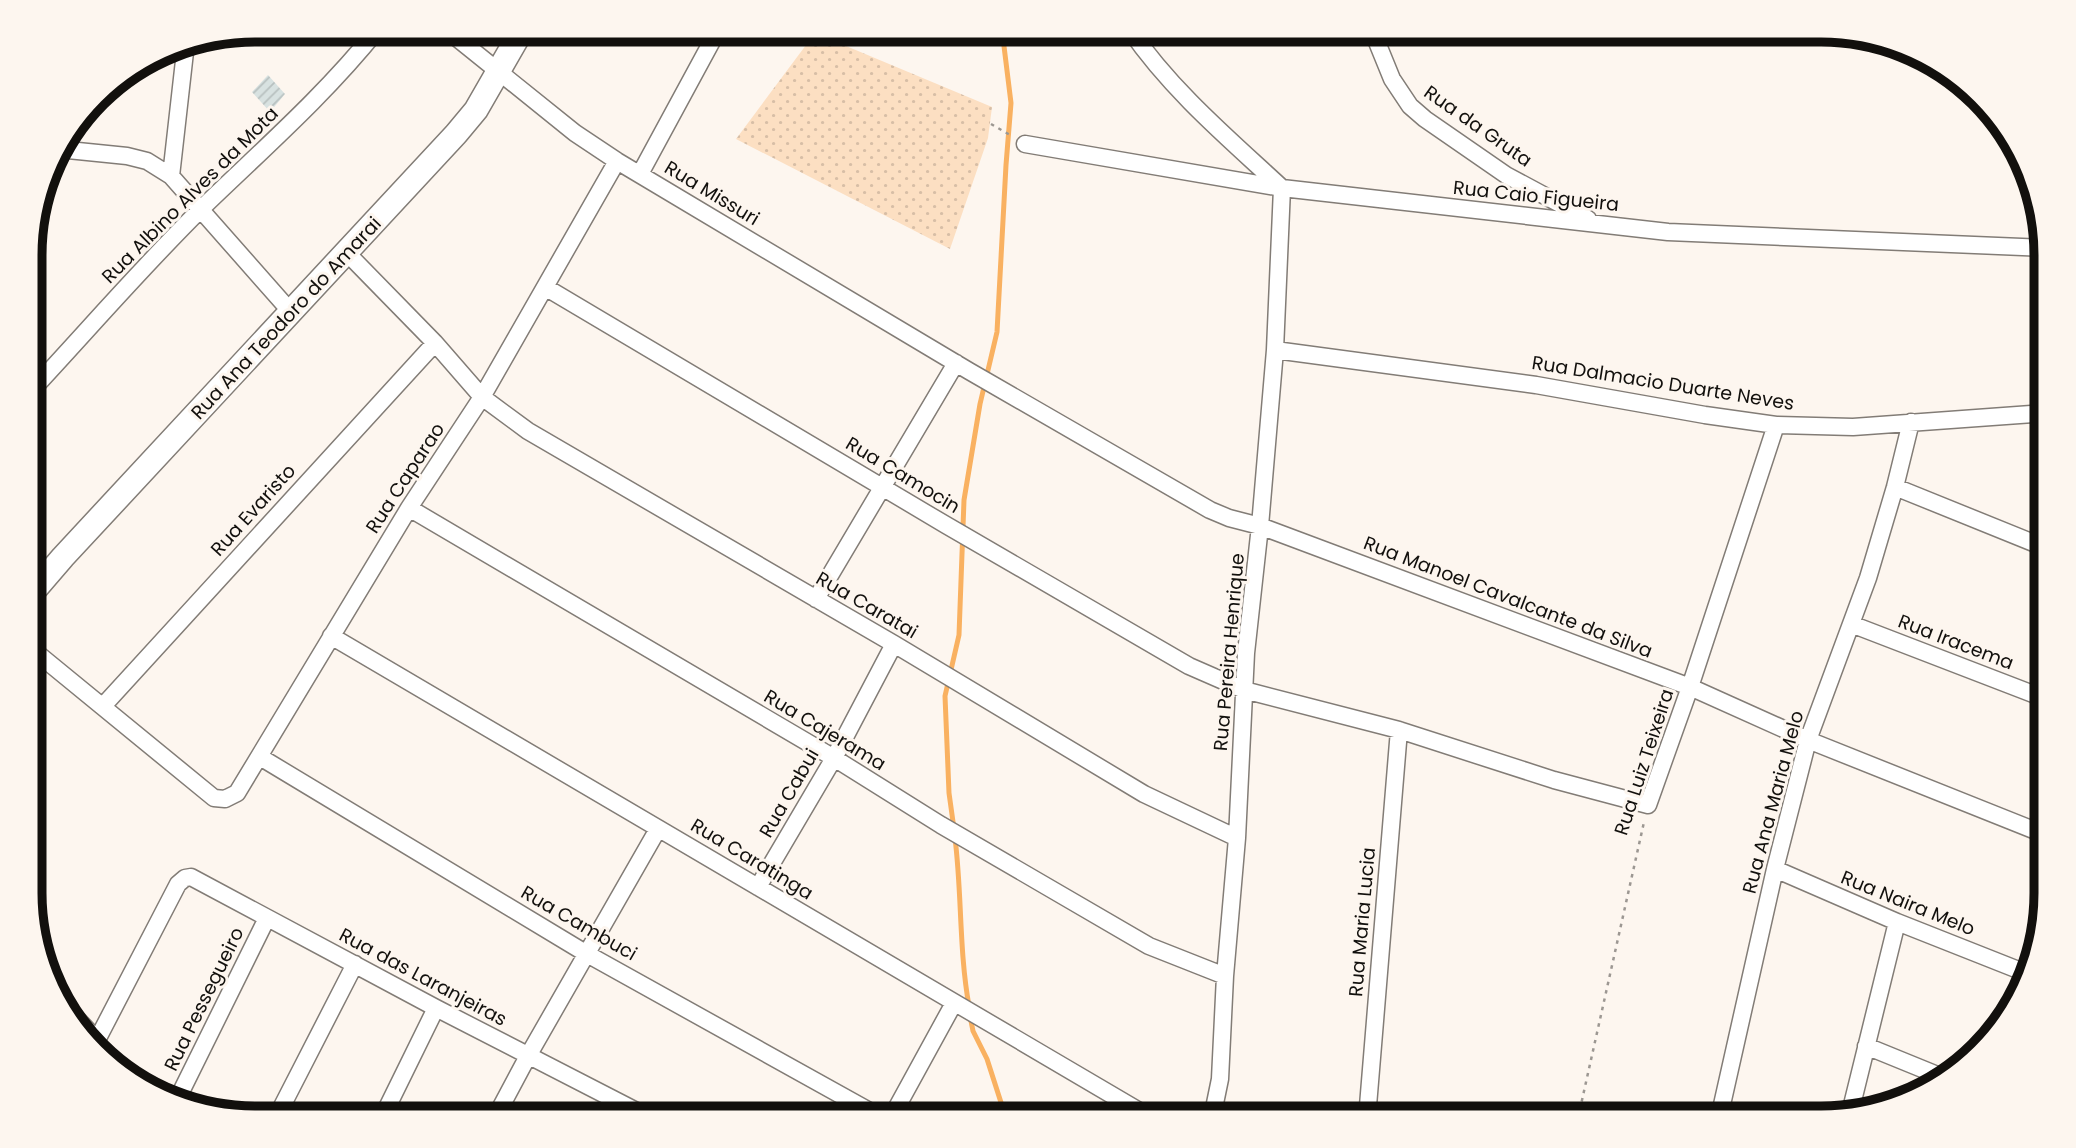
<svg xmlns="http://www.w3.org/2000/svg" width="2076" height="1148" font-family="Poppins,sans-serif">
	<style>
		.grass { fill: url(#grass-dots) }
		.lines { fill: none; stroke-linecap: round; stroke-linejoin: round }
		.stream { stroke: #f9b161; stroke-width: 5 }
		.building { fill: url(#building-hatch) }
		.street-casing { stroke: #827c76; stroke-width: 19 }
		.secondary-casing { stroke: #827c76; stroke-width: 26 }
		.path { stroke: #9c9792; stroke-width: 2.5; stroke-dasharray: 3.5 5; stroke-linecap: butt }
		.street { stroke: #fff; stroke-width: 16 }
		.secondary { stroke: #fff; stroke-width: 23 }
		.labels { text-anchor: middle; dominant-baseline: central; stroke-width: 6; stroke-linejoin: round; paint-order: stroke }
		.street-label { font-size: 19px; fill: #12100d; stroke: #fdf6ef }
		.rim { fill: none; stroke: #12100d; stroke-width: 9 }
	</style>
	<defs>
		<pattern id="grass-dots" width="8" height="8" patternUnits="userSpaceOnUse" patternTransform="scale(1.75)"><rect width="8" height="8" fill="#fcdfc2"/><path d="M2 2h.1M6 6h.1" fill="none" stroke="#d7bea6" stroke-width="1.8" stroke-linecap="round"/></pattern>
		<pattern id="building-hatch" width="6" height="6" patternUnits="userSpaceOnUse" patternTransform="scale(1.75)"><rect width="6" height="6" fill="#d8e2e1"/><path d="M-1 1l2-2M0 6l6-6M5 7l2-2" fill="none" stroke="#b8c1c0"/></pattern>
	</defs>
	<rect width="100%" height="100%" fill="#fdf6ef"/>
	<path class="grass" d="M815,33L992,107L988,138L950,249L736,139Z"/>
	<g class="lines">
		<path class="stream" d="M954,829L949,793L945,696L959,635L964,500L980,404L997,332L1006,165L1011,103L1002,30
			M955,838C962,894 959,951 969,1006
			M970,1016L973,1031L987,1059L1006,1118"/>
	</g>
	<path class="building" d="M268,75L285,94L270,112L252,92Z"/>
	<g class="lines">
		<g class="street-casing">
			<path id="street" d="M447,30L575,133L617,161L969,371L1210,510L1229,518L1260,526L1690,687L1808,740L2046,835
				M1130,30C1171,90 1229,139 1282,188L1275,350L1260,526L1246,653L1237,838L1225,976L1220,1079L1212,1118
				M1372,30L1392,79L1410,106L1425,119L1506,175L1588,219
				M1025,144L1282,188L1668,232L2046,248
				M58,149L127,156L147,161L171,176L291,312
				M640,174L718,30
				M171,176L186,43
				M347,253L435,343L482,397L528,431L894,644L1144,794L1237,838
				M545,287L946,525L1189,666L1244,690L1399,730L1554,780L1648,805L1690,687L1776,425
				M1275,350L1536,385L1705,415L1776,425L1853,427L2046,413
				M32,390C88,330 143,266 202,208C262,150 325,95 377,30
				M1895,487L2046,548
				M409,508L834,758L941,825L1149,946L1225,976
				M816,599L956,363
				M1851,624L2046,699
				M331,636L1151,1118
				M32,649L214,798L225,799L237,793L409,508L482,397L617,161
				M103,706L435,343
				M260,757L587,954L882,1118
				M1775,869L1897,922L2026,973
				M758,887L834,758L894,644
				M62,1003L97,1040
				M95,1044L178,884L185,878L191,877L436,1008L650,1118
				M1866,1046L1947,1079
				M178,1098L267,918
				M1850,1113L1897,922
				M276,1118L355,964
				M382,1118L436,1008
				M495,1118L528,1056L658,829
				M602,1118L612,1099
				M891,1118L954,1003
				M1367,1118L1399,730
				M1719,1118L1775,869L1808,740L1868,578L1895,487L1911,422"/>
		</g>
		<g class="secondary-casing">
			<path id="secondary" d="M32,593L63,557L456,134L476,110L522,30"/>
		</g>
		<path class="path" d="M991,124L1010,135
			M1578,1118L1644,822"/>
		<use href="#street" class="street"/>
		<use href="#secondary" class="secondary"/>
	</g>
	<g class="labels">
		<g class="street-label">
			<text transform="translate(1478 126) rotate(35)">Rua da Gruta</text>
			<text transform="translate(712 193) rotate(31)">Rua Missuri</text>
			<text transform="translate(190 195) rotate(-45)">Rua Albino Alves da Mota</text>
			<text transform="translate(1536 196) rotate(6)">Rua Caio Figueira</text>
			<text transform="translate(286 318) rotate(-47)">Rua Ana Teodoro do Amarai</text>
			<text transform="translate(1663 383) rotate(9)">Rua Dalmacio Duarte Neves</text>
			<text transform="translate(903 475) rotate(31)">Rua Camocin</text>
			<text transform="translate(405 478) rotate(-57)">Rua Caparao</text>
			<text transform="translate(253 510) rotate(-48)">Rua Evaristo</text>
			<text transform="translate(1508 597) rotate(21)">Rua Manoel Cavalcante da Silva</text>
			<text transform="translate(867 605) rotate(30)">Rua Caratai</text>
			<text transform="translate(1956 642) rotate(21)">Rua Iracema</text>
			<text transform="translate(1229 652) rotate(-85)">Rua Pereira Henrique</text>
			<text transform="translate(825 730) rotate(31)">Rua Cajerama</text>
			<text transform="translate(1644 762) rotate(-72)">Rua Luiz Teixeira</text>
			<text transform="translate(789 793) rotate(-60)">Rua Cabui</text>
			<text transform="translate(1773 802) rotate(-75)">Rua Ana Maria Melo</text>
			<text transform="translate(752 859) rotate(31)">Rua Caratinga</text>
			<text transform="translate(1908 903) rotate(22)">Rua Naira Melo</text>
			<text transform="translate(1362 922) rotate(-85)">Rua Maria Lucia</text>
			<text transform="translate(579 923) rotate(30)">Rua Cambuci</text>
			<text transform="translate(423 977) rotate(28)">Rua das Laranjeiras</text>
			<text transform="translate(204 999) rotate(-64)">Rua Pessegueiro</text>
		</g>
	</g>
	<path d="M0 0H2076V1148H0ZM255 42H1821A213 213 0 0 1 2034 255V893A213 213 0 0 1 1821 1106H255A213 213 0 0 1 42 893V255A213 213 0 0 1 255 42Z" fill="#fdf6ef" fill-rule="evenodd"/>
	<path class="rim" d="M255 42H1821A213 213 0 0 1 2034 255V893A213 213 0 0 1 1821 1106H255A213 213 0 0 1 42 893V255A213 213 0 0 1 255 42Z"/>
</svg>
